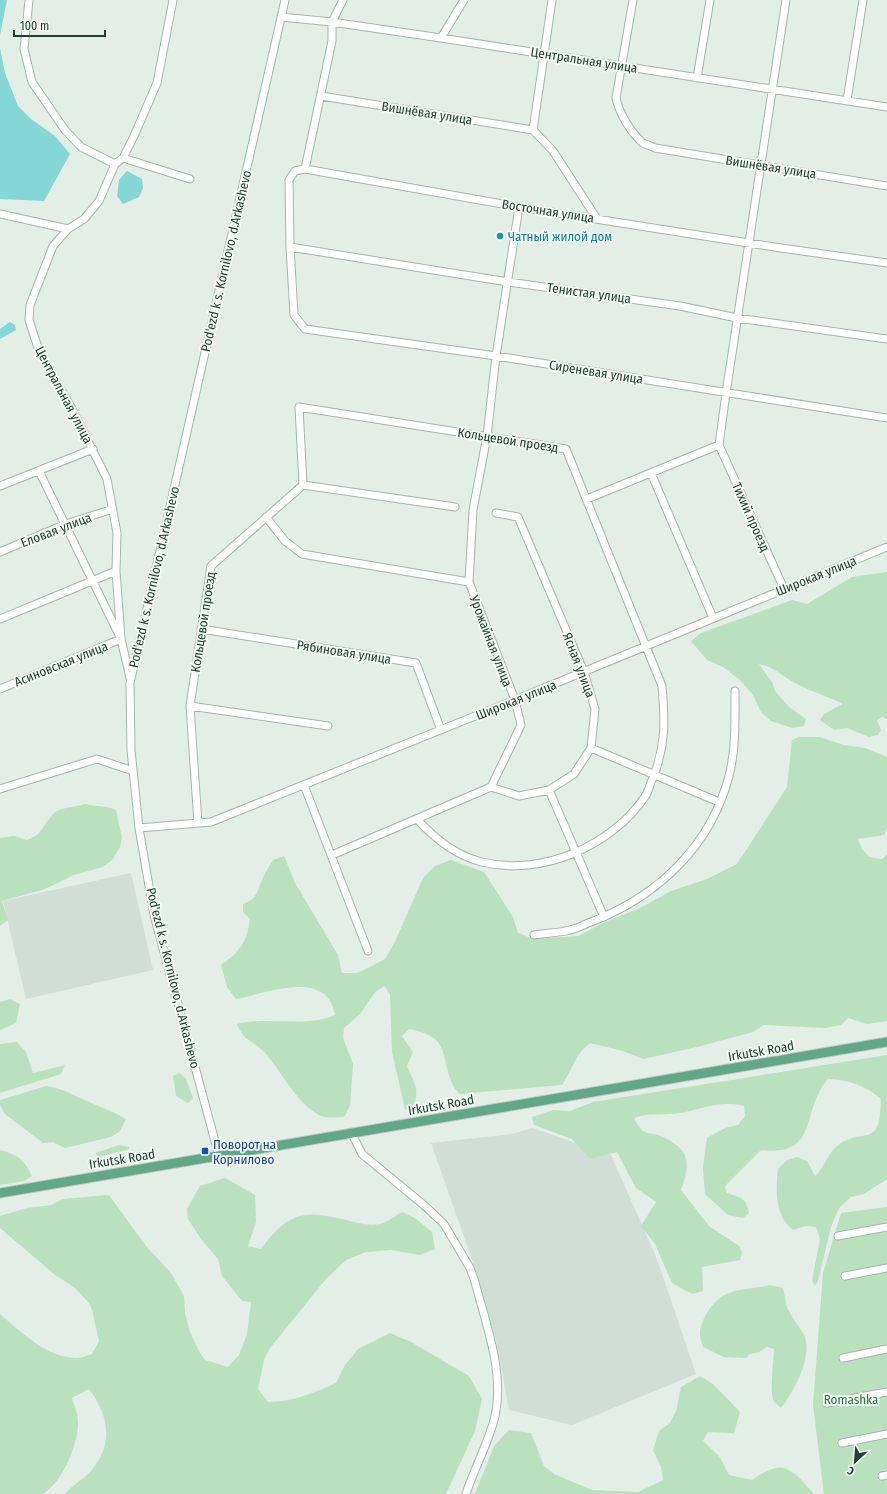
<svg xmlns="http://www.w3.org/2000/svg" width="887" height="1494" font-family="'Fira Sans Condensed',sans-serif">
	<style>
		.built { fill: #d0ded5 }
		.green { fill: #b9e1bd }
		.water { fill: #85d7d5 }
		.lines { fill: none; stroke-linecap: round; stroke-linejoin: round }
		.minor-casing { stroke: #a4b6ac; stroke-width: 9 }
		.major-casing { stroke: #c1cac6; stroke-width: 11 }
		.minor { stroke: #fff; stroke-width: 7 }
		.major { stroke: #63a789; stroke-width: 9 }
		.culture-dot { fill: #0f9aa8; stroke: #f3faf5; stroke-width: 1.5 }
		.transit-dot { fill: #1a4fb4; stroke: #f3faf5; stroke-width: 1.5 }
		.labels { text-anchor: middle; dominant-baseline: central; stroke-width: 4; stroke-linejoin: round; paint-order: stroke }
		.street-label { font-size: 13px; fill: #204032; stroke: #f3faf5 }
		.culture-label { font-size: 13px; fill: #0d838f; stroke: #f3faf5; text-anchor: start }
		.transit-label { font-size: 13px; fill: #164399; stroke: #f3faf5; text-anchor: start }
		.park-label { font-size: 13px; fill: #277b38; stroke: #f3faf5 }
	</style>
	<rect width="100%" height="100%" fill="#e2eee6"/>
	<path class="built" d="M131,873L153,970L26,999L3,901Z
		M532,1128L611,1155L657,1259L696,1374L572,1425L509,1410L496,1340L475,1268L431,1143L512,1134Z"/>
	<path class="green" d="M887,572V719L882,717L877,720L881,730L878,735L869,737L847,728L834,730L820,720L824,714L843,704C828,696 812,692 797,684C784,678 773,666 759,664L772,682L775,691L789,707L806,719L804,726L792,728L771,721L761,712L753,695L740,680L723,667L707,660L691,641L701,633L792,600L807,604L852,577Z
		M799,737H819L844,745L865,748L887,757V827L884,835L858,839L862,849L869,857L882,859L887,854V1021L867,1024L848,1018L841,1025L825,1028L764,1025L753,1032L697,1047L643,1059L623,1051L590,1043C575,1054 572,1071 562,1085L460,1094C444,1081 449,1051 435,1039C428,1033 417,1031 409,1029L402,1036L413,1052L407,1066C415,1084 421,1092 411,1110L405,1109L392,1052L390,995L385,986L375,992L360,1014L344,1028L343,1038L353,1064L350,1106L344,1117C336,1117 325,1119 317,1114C292,1098 282,1070 262,1050C249,1038 245,1042 237,1024C269,1016 306,1028 335,1015C328,968 266,993 236,999L227,987L221,965C240,952 247,942 250,919L243,912V904C258,898 256,893 262,880C265,873 269,866 273,860L284,856L295,883L338,955L342,973H358L385,959L394,944L423,878L435,866L451,860L484,872L513,917L518,933L534,939L578,936L605,922L640,908L671,891L707,879L737,864L787,787L792,740Z
		M85,804C95,807 106,805 116,810L122,838L120,847L112,860L103,867L74,875L45,889L2,901L8,920L0,926V838L14,836L27,840C31,838 36,836 38,834C45,827 48,817 57,811C65,807 76,807 85,804Z
		M10,999L20,1004L16,1023L0,1030V1002Z
		M17,1042L26,1052L33,1073L65,1065L61,1074L0,1093V1044Z
		M887,1055V1179L864,1194L851,1197L839,1208L831,1227L818,1281L815,1286L812,1281L820,1239L816,1227L806,1226L793,1230C774,1215 776,1190 778,1169L787,1160L797,1157L807,1161L815,1176C825,1167 827,1154 837,1146C864,1125 880,1152 881,1099C865,1085 849,1080 828,1079C800,1111 820,1157 761,1150L727,1184L725,1187L727,1193C741,1198 746,1197 749,1213L743,1218L728,1215L705,1194L703,1168L707,1138L725,1128L738,1125L745,1116L744,1106C718,1098 695,1113 670,1114C657,1115 647,1113 634,1118C636,1121 639,1128 643,1131C646,1133 653,1134 658,1135C689,1148 692,1160 681,1190L709,1226L739,1246L742,1252L740,1260L702,1267L703,1291L692,1294L672,1283L655,1244L641,1226L656,1202L636,1188L617,1152L590,1159L572,1139L534,1125L532,1117L553,1110L570,1111L593,1102Z
		M180,1073L186,1079L193,1098L188,1103L176,1096L173,1076Z
		M46,1086C64,1089 67,1092 82,1099C97,1106 111,1110 126,1119L120,1131L111,1137L65,1148L53,1142L43,1143L5,1114L0,1105V1100Z
		M119,1145L129,1147V1149L100,1157L95,1154L98,1152Z
		M0,1150C19,1156 23,1158 32,1176L24,1181L0,1185Z
		M225,1178L255,1195L256,1222L248,1246L261,1249C289,1212 302,1210 346,1220C357,1223 369,1226 380,1224C388,1222 395,1216 402,1212L415,1218L432,1232L435,1249L420,1255L391,1250L366,1252L346,1260L326,1279L270,1348L264,1360L258,1389L268,1402C293,1402 313,1393 336,1383L345,1365L358,1349L390,1333L411,1342L469,1376L482,1399L475,1431L446,1494H65C72,1485 83,1480 91,1471C114,1444 109,1416 89,1389L72,1398C74,1405 78,1414 78,1422C79,1442 61,1487 41,1494C34,1494 9,1494 0,1494V1314C21,1332 47,1358 77,1358C82,1358 88,1355 92,1354L99,1341L92,1310L89,1303L75,1288L54,1274L0,1228V1216L27,1208L51,1205L63,1199L109,1195L146,1246L171,1273L184,1296L185,1313L190,1332L199,1351L205,1360L228,1367L239,1355L247,1334L251,1302L242,1301L222,1276L218,1259L201,1239L188,1219L187,1209L200,1186Z
		M887,1207V1494H824L813,1405L823,1273L841,1213Z
		M769,1285L783,1288C785,1295 785,1305 789,1311C793,1320 801,1328 805,1337C812,1358 794,1392 781,1408C779,1406 775,1403 774,1401C769,1393 774,1360 774,1349L767,1347L759,1352L750,1354L746,1358L724,1357L703,1347C702,1343 700,1339 700,1335C700,1319 714,1298 729,1293C742,1288 755,1289 769,1285Z
		M700,1376L713,1384L740,1412L734,1433L708,1432L703,1441L719,1456L729,1475L752,1480C784,1457 792,1469 814,1494H475L494,1446L509,1430L531,1433L544,1466L554,1474L592,1490L638,1492L663,1480L661,1467L653,1450L659,1431L670,1423L676,1411L681,1387Z"/>
	<path class="water" d="M0,0H7L0,35Z
		M0,48L5,73L18,106L31,119L55,136L70,154L44,201L0,199Z
		M127,171L142,179L143,188L139,197L123,204L117,196L119,180Z
		M10,322L15,325L16,330L0,339V329Z"/>
	<g class="lines">
		<g class="minor-casing">
			<path id="minor" d="M29,0L24,49L32,82L65,130L81,147L115,164
				M343,0L332,22V41L305,169L295,171L289,180L290,247L294,315L305,329L496,356L887,418
				M552,0L533,130L553,151L597,219
				M633,0L616,98C619,113 631,133 643,143C647,145 651,146 655,148L887,186
				M281,17L332,22L441,38L887,107
				M441,38L464,0
				M697,78L710,0
				M321,96L533,130
				M847,100L863,0
				M123,158L190,179
				M305,169L519,207L781,248L887,263
				M0,214L68,229
				M290,247L508,282L680,306L737,318L887,339
				M719,445L726,393L786,0
				M719,445L784,589
				M651,473L713,618
				M303,485L455,507
				M0,486L93,449
				M587,499L719,445
				M266,517L285,541L302,554L469,582L515,700L521,725L491,787L332,855
				M0,552L66,524L113,509
				M469,582L473,510L487,436L496,356L519,207
				M0,619L116,571
				M201,629L416,663L441,730
				M130,678L121,639L116,571L117,533L107,479L71,407L39,351L29,320L30,305L53,246L68,229L84,219L99,201L115,164L123,158L134,136L157,83L173,0
				M0,689L121,639L39,471
				M190,706L328,726
				M591,748L719,802
				M304,785L368,951
				M491,787L519,796L549,790L574,774L591,748L595,709L584,672L518,517L496,513
				M0,789L97,759L133,771
				M549,790L604,917
				M198,823L190,706L211,566L303,485L299,407L566,449L662,686C665,721 666,745 653,778C650,783 649,790 646,795C613,846 541,877 482,862C457,856 434,838 417,819
				M139,828L211,822L515,700L887,547
				M534,935C546,933 559,933 570,930C579,928 587,923 596,920C660,894 711,845 729,776C736,749 735,720 735,691
				M352,1134L362,1154L425,1206L444,1224L470,1268L475,1282C486,1325 506,1375 494,1420C487,1446 474,1469 466,1494
				M219,1156L154,915L139,828L131,750L130,683L285,0
				M838,1236L887,1227
				M845,1276L887,1268
				M843,1358L887,1349
				M827,1403L887,1392
				M842,1443L887,1434
				M882,1476L887,1475"/>
		</g>
		<g class="major-casing">
			<path id="major" d="M0,1193L887,1042"/>
		</g>
		<use href="#minor" class="minor"/>
		<use href="#major" class="major"/>
	</g>
	<circle class="culture-dot" cx="500" cy="236" r="4"/>
	<rect class="transit-dot" x="201" y="1147" width="8" height="8" rx="2"/>
	<g class="labels">
		<g class="street-label">
			<text transform="translate(584 60) rotate(9)">Центральная улица</text>
			<text transform="translate(427 113) rotate(9)">Вишнёвая улица</text>
			<text transform="translate(771 167) rotate(9)">Вишнёвая улица</text>
			<text transform="translate(548 211) rotate(9)">Восточная улица</text>
			<text transform="translate(226 261) rotate(-77)">Pod'ezd k s. Kornilovo, d.Arkashevo</text>
			<text transform="translate(589 293) rotate(8)">Тенистая улица</text>
			<text transform="translate(596 372) rotate(9)">Сиреневая улица</text>
			<text transform="translate(64 395) rotate(62)">Центральная улица</text>
			<text transform="translate(508 440) rotate(9)">Кольцевой проезд</text>
			<text transform="translate(751 517) rotate(66)">Тихий проезд</text>
			<text transform="translate(56 530) rotate(-21)">Еловая улица</text>
			<text transform="translate(816 576) rotate(-22)">Широкая улица</text>
			<text transform="translate(154 577) rotate(-77)">Pod'ezd k s. Kornilovo, d.Arkashevo</text>
			<text transform="translate(203 622) rotate(-81)">Кольцевой проезд</text>
			<text transform="translate(491 641) rotate(69)">Урожайная улица</text>
			<text transform="translate(344 652) rotate(9)">Рябиновая улица</text>
			<text transform="translate(61 664) rotate(-22)">Асиновская улица</text>
			<text transform="translate(579 665) rotate(69)">Ясная улица</text>
			<text transform="translate(516 700) rotate(-22)">Широкая улица</text>
			<text transform="translate(173 978) rotate(76)">Pod'ezd k s. Kornilovo, d.Arkashevo</text>
			<text transform="translate(761 1051) rotate(-10)">Irkutsk Road</text>
			<text transform="translate(441 1105) rotate(-10)">Irkutsk Road</text>
			<text transform="translate(122 1159) rotate(-9)">Irkutsk Road</text>
		</g>
		<g class="culture-label">
			<text x="508" y="236">Чатный жилой дом</text>
		</g>
		<g class="transit-label">
			<text x="213" y="1144">Поворот на<tspan x="213" dy="15">Корнилово</tspan></text>
		</g>
		<g class="park-label">
			<text x="851" y="1399">Romashka</text>
		</g>
	</g>
	<g transform="translate(855 1462) rotate(206)" stroke="#f3faf5" stroke-width="3" paint-order="stroke">
	<path d="M0-3L7 15L0 10L-7 15Z" fill="#204032"/>
	<text y="-6" font-size="11" font-weight="bold" text-anchor="middle" fill="#204032">С</text>
	</g>
	<path d="M14 30v6h91v-6" fill="none" stroke="#204032" stroke-width="2"/>
	<text x="20" y="30" font-size="12" fill="#204032" stroke="#f3faf5" stroke-width="3" paint-order="stroke">100 m</text>
</svg>
